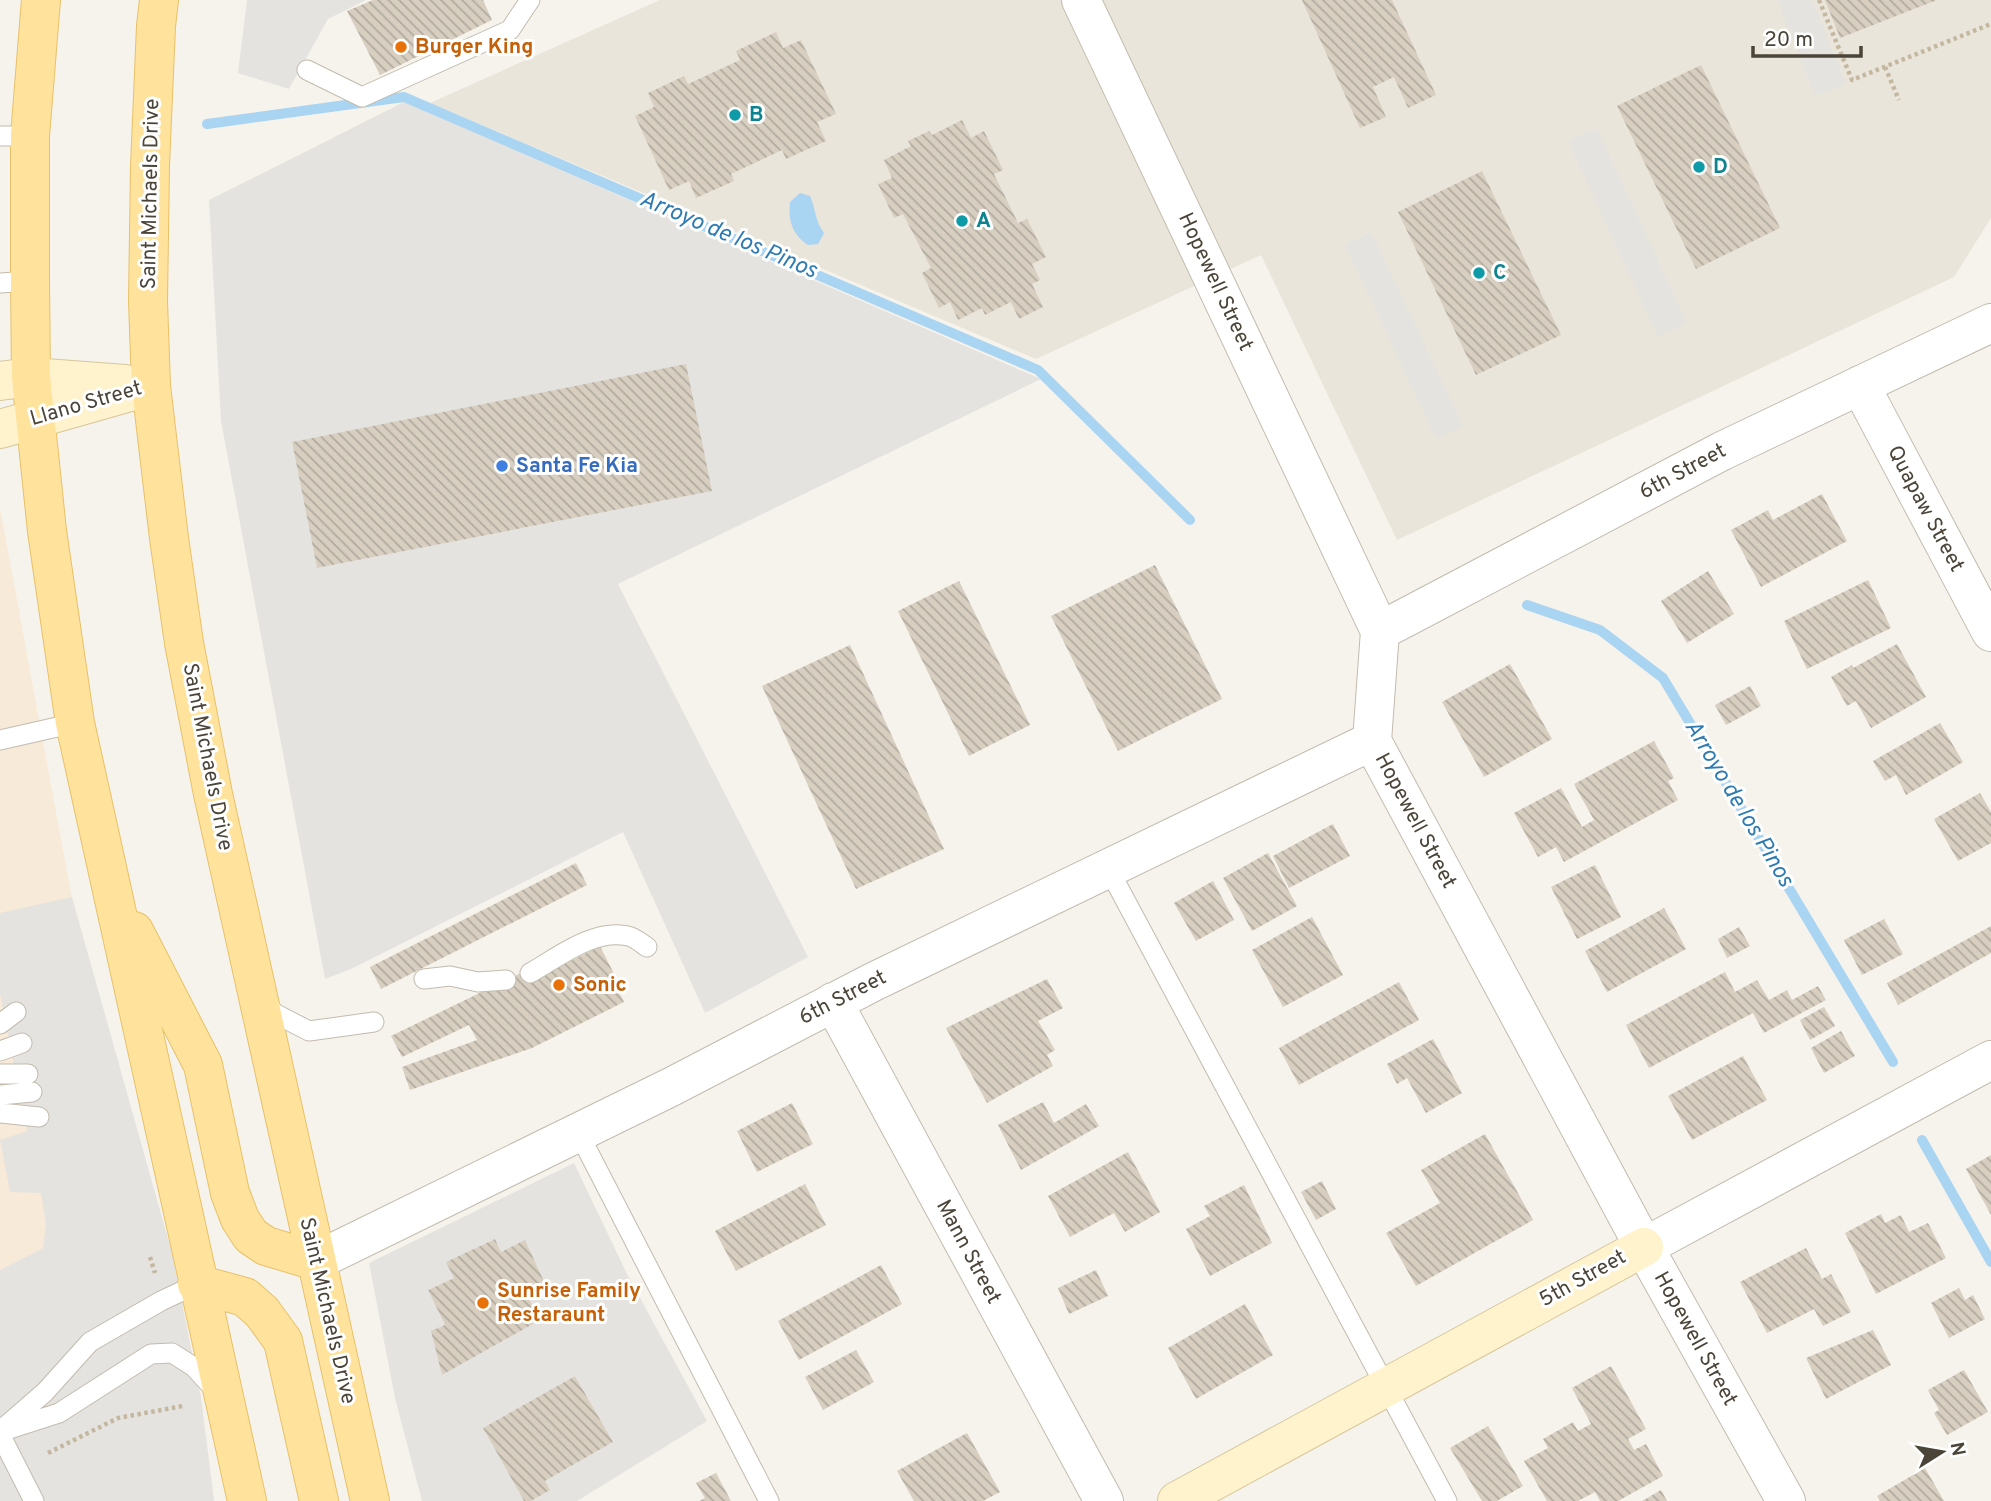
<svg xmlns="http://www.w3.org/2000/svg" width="1991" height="1501" font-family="Overpass,sans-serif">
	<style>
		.residential { fill: #eae5da }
		.commercial { fill: #f7ead8 }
		.parking { fill: #e5e3e0; fill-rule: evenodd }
		.water { fill: #a9d4f2 }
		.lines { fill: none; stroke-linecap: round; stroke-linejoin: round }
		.stream { stroke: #a9d4f2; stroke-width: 10 }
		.building { fill: url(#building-back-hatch) }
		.lane-casing { stroke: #c2bbae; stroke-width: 21 }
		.street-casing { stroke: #c2bbae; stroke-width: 40 }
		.secondary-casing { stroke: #d6c79b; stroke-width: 40 }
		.primary-casing { stroke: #e6c16a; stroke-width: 40 }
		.path { stroke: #c4b79f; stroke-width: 4.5; stroke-dasharray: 3.5 3.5; stroke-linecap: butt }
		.lane { stroke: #fff; stroke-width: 19 }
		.street { stroke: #fff; stroke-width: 38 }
		.secondary { stroke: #fff3cd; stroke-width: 38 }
		.primary { stroke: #ffe39c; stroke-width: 38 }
		.food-dot { fill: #e8710a; stroke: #fff; stroke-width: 2.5 }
		.culture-dot { fill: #0f9aa8; stroke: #fff; stroke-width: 2.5 }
		.shop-dot { fill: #3f7fe0; stroke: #fff; stroke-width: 2.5 }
		.labels { text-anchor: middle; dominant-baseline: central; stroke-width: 6; stroke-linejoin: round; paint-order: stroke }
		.food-label { font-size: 21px; font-weight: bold; fill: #c56008; stroke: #fff; text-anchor: start }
		.culture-label { font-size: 21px; font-weight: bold; fill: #0d838f; stroke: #fff; text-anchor: start }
		.street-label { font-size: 21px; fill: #4b4439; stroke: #fff }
		.shop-label { font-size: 21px; font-weight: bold; fill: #366cbe; stroke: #fff; text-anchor: start }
		.water-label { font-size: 23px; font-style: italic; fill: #2e7ab2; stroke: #fff }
	</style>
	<defs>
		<pattern id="building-back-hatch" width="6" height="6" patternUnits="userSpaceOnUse" patternTransform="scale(1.75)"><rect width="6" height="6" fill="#d8cfc1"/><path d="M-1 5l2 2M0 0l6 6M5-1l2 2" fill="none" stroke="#b1aa9e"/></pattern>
	</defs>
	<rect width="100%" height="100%" fill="#f6f3ec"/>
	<path class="residential" d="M660,0H1991V218L1954,277L1397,540L1261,255L1036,359L430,103Z"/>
	<path class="commercial" d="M0,508L91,1002L172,1253L201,1398L214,1501H0Z"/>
	<path class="parking" d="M247,0H366L328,19L289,89L238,73Z
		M1777,0H1812L1846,84L1815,96Z
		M404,102L1041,379L618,584L808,957L705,1013L623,832L351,969L325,979L221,421L209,200ZM686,365L711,491L317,568L292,442Z
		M1597,128L1687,323L1658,337L1568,141Z
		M1371,232L1463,426L1436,438L1345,245Z
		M72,897L172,1253L201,1398L214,1501H0V1270L43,1248L46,1224L41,1193L10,1192L0,1140L27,1131L0,994V913Z
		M574,1163L627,1274L707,1421L577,1501H531L549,1490L545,1481L613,1442L575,1376L483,1428L524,1501H422L395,1398L369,1263ZM495,1239L501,1252L525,1241L548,1289L529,1299L540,1319L442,1375L432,1332L445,1325L428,1290L454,1278L447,1262Z"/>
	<path class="water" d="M800,193L810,196C816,210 815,221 824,233L818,244L808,245C792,234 788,221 790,202Z"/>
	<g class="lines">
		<path class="stream" d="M207,124L404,97L1038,370L1190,520
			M1527,605L1600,630L1663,678L1893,1062
			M1922,1140L1991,1262"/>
	</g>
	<path class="building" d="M373,0H483L492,20L380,75L347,11Z
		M1302,0H1392L1436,95L1408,108L1394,77L1373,87L1386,117L1360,128Z
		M1825,0H1937L1840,38Z
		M776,32L783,48L801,40L836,114L817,122L826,141L786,159L782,150L731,174L734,181L696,198L689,181L669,190L635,116L654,107L648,93L684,76L688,84L740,60L736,51Z
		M1701,65L1780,228L1696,269L1617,106Z
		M962,120L971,138L984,131L1003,170L994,174L1018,223L1027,219L1046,257L1032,264L1040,280L1032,284L1043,307L1019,319L1011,302L985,315L982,308L958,320L950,302L939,308L922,273L931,268L903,214L894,218L878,184L892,178L884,160L911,146L908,141L929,131L932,135Z
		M1482,171L1561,335L1476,375L1398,212Z
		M686,364L712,491L317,568L292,442Z
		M1822,494L1847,541L1761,587L1731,530L1768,510L1773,520Z
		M1155,565L1222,699L1118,751L1051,616Z
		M1708,571L1734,614L1687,643L1661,601Z
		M1868,580L1891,628L1807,669L1784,621Z
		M959,581L1030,725L969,756L898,611Z
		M1897,644L1926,697L1871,728L1856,701L1847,706L1831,677L1852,665L1853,668Z
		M850,645L944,849L856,889L762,686Z
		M1510,664L1552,739L1484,777L1442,702Z
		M1750,686L1761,706L1726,725L1715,705Z
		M1940,723L1963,762L1906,795L1896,775L1885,781L1873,761Z
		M1654,741L1674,778L1668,781L1678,800L1564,862L1556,847L1538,857L1514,813L1561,788L1582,827L1594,820L1574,784Z
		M1980,793L1991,812V843L1958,861L1934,819Z
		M1333,824L1350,856L1289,888L1273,856Z
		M1268,853L1297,906L1252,931L1223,878Z
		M576,863L587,885L381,989L370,967Z
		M1595,865L1621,917L1577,939L1551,887Z
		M1213,881L1234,920L1196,941L1174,903Z
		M1664,908L1686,949L1607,992L1585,951Z
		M1312,917L1343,975L1283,1007L1252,950Z
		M1884,919L1903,954L1862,975L1844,940Z
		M1991,926V953L1898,1005L1887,983Z
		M1739,927L1750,946L1727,958L1718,939Z
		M600,946L616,978L613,980L624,1002L532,1048L410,1090L402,1067L477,1040L469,1025L402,1057L391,1036L529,969L533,980Z
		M1725,972L1735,992L1757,980L1769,1000L1787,990L1792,1000L1818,986L1826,1000L1764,1033L1753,1013L1649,1068L1626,1025Z
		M1047,979L1063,1008L1038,1021L1055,1050L1047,1055L1053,1066L987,1103L946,1028Z
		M1399,982L1419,1020L1299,1085L1279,1048Z
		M1824,1007L1835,1026L1810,1040L1800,1020Z
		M1841,1031L1855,1056L1824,1073L1811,1048Z
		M1433,1039L1462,1093L1426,1113L1407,1078L1397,1084L1387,1064Z
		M1743,1056L1767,1100L1692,1140L1668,1096Z
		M1043,1102L1054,1123L1086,1104L1099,1126L1021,1170L998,1125Z
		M792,1103L813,1144L757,1172L737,1131Z
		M1485,1134L1533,1220L1416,1286L1386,1233L1440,1203L1421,1170Z
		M1128,1152L1160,1212L1125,1232L1114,1213L1070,1237L1048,1196Z
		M1991,1155V1215L1966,1169Z
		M1322,1181L1336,1209L1316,1220L1301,1192Z
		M805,1184L826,1225L736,1271L715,1231Z
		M1244,1185L1272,1243L1210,1276L1186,1229L1210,1216L1204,1206Z
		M1881,1214L1885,1223L1901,1215L1909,1232L1928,1223L1946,1258L1876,1294L1845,1233Z
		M495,1239L501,1252L525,1240L548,1290L529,1299L540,1320L442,1375L431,1331L445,1325L428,1290L454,1278L446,1262Z
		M1806,1248L1822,1279L1831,1274L1851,1312L1823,1326L1814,1309L1767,1333L1740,1282Z
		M881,1265L902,1304L799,1360L778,1321Z
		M1096,1270L1108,1296L1069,1314L1058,1288Z
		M1959,1288L1965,1300L1973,1295L1985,1319L1949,1338L1931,1303Z
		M1245,1304L1273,1355L1196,1399L1168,1348Z
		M1873,1330L1891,1365L1826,1399L1806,1358Z
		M856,1350L874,1382L823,1410L805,1377Z
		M1611,1366L1646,1429L1628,1439L1634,1450L1646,1444L1663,1476L1618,1501H1600L1595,1492L1578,1501H1547L1524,1461L1548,1448L1543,1439L1573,1422L1578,1431L1591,1424L1572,1388Z
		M1964,1370L1988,1412L1947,1435L1934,1413L1939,1410L1928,1390Z
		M575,1376L613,1442L545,1481L550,1490L531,1501H524L483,1428Z
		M1488,1426L1523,1486L1497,1501H1482L1450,1448Z
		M967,1433L1000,1492L983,1501H914L897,1471Z
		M1925,1468L1944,1501H1880L1877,1496Z
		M716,1473L731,1501H699L705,1498L696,1483Z
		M1661,1490L1667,1501H1642Z"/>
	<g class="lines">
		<g class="lane-casing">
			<path id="lane" d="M307,70L362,97L510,30L530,0
				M0,136H30
				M0,283L30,281
				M0,740L75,723
				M1108,868L1447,1501
				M530,973C557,958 594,928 628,936C634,937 641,943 647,947
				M424,979L450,976L478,982L506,980
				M265,1000L274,1013L309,1031L374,1022
				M0,1024L16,1012
				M0,1051L22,1043
				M0,1074H28
				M0,1095L32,1092
				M0,1113L39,1117
				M578,1132L769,1501
				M7,1425L45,1392L90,1342L161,1301L197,1284
				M0,1432L59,1413L151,1354L172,1353L194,1367L216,1391
				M0,1434L34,1501"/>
		</g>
		<g class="street-casing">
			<path id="street" d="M1081,0L1380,631L1372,741L1644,1247L1786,1501
				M1860,385L1991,632
				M1380,631L1722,451L1991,323
				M833,1002L1104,1501
				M1644,1247L1991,1060
				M316,1261L671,1087L873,982L1372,741"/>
		</g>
		<g class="secondary-casing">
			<path id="secondary" d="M0,381L31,377L125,384
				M0,429L151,386
				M1177,1501L1644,1247"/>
		</g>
		<g class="primary-casing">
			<path id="primary" d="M41,0L30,136V281L31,377L47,531L75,723L247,1501
				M159,0L156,26L150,166L148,301L151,386L169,538L184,643L213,794L370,1501
				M134,931L203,1065L230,1193L240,1219L251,1236L266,1246L316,1261
				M197,1284L245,1297L262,1312L283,1341L319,1501"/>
		</g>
		<path class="path" d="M1819,0L1852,80L1991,24
			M1885,67L1899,100
			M150,1257L155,1273
			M48,1453L118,1418L183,1406"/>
		<use href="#lane" class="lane"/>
		<use href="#street" class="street"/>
		<use href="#secondary" class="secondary"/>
		<use href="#primary" class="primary"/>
	</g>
	<g class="food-dot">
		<circle cx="401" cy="47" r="7"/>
		<circle cx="559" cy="985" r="7"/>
		<circle cx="483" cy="1303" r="7"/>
	</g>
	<g class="culture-dot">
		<circle cx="735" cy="115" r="7"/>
		<circle cx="1699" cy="167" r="7"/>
		<circle cx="962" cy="221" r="7"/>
		<circle cx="1479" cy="273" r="7"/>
	</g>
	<circle class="shop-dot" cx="502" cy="466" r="7"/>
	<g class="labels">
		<g class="food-label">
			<text x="415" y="47">Burger King</text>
			<text x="573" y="985">Sonic</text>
			<text x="497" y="1291">Sunrise Family<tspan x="497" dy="24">Restaraunt</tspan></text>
		</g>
		<g class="culture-label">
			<text x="749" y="115">B</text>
			<text x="1713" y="167">D</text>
			<text x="976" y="221">A</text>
			<text x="1493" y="273">C</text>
		</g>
		<g class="street-label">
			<text transform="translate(151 194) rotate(-89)">Saint Michaels Drive</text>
			<text transform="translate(1215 282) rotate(65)">Hopewell Street</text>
			<text transform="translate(86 404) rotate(-16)">Llano Street</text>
			<text transform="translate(1683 472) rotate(-28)">6th Street</text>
			<text transform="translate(1925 509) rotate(62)">Quapaw Street</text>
			<text transform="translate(207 757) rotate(79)">Saint Michaels Drive</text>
			<text transform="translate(1415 821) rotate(62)">Hopewell Street</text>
			<text transform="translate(843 998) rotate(-27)">6th Street</text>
			<text transform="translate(968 1252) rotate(62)">Mann Street</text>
			<text transform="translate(1583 1279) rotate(-29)">5th Street</text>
			<text transform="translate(327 1311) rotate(77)">Saint Michaels Drive</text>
			<text transform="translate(1695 1339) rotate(61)">Hopewell Street</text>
		</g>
		<g class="shop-label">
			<text x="516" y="466">Santa Fe Kia</text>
		</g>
		<g class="water-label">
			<text transform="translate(728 236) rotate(23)">Arroyo de los Pinos</text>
			<text transform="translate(1738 804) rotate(59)">Arroyo de los Pinos</text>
		</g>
	</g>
	<g transform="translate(1942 1452) rotate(79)" stroke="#ffffff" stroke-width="5" paint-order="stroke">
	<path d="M0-5L12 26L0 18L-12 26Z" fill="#4b4439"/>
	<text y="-10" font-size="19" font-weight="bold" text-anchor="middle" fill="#4b4439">N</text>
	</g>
	<path d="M1753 46v10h108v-10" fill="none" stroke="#4b4439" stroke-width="3.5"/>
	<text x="1764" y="46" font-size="21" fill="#4b4439" stroke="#ffffff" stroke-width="5" paint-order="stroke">20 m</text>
</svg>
